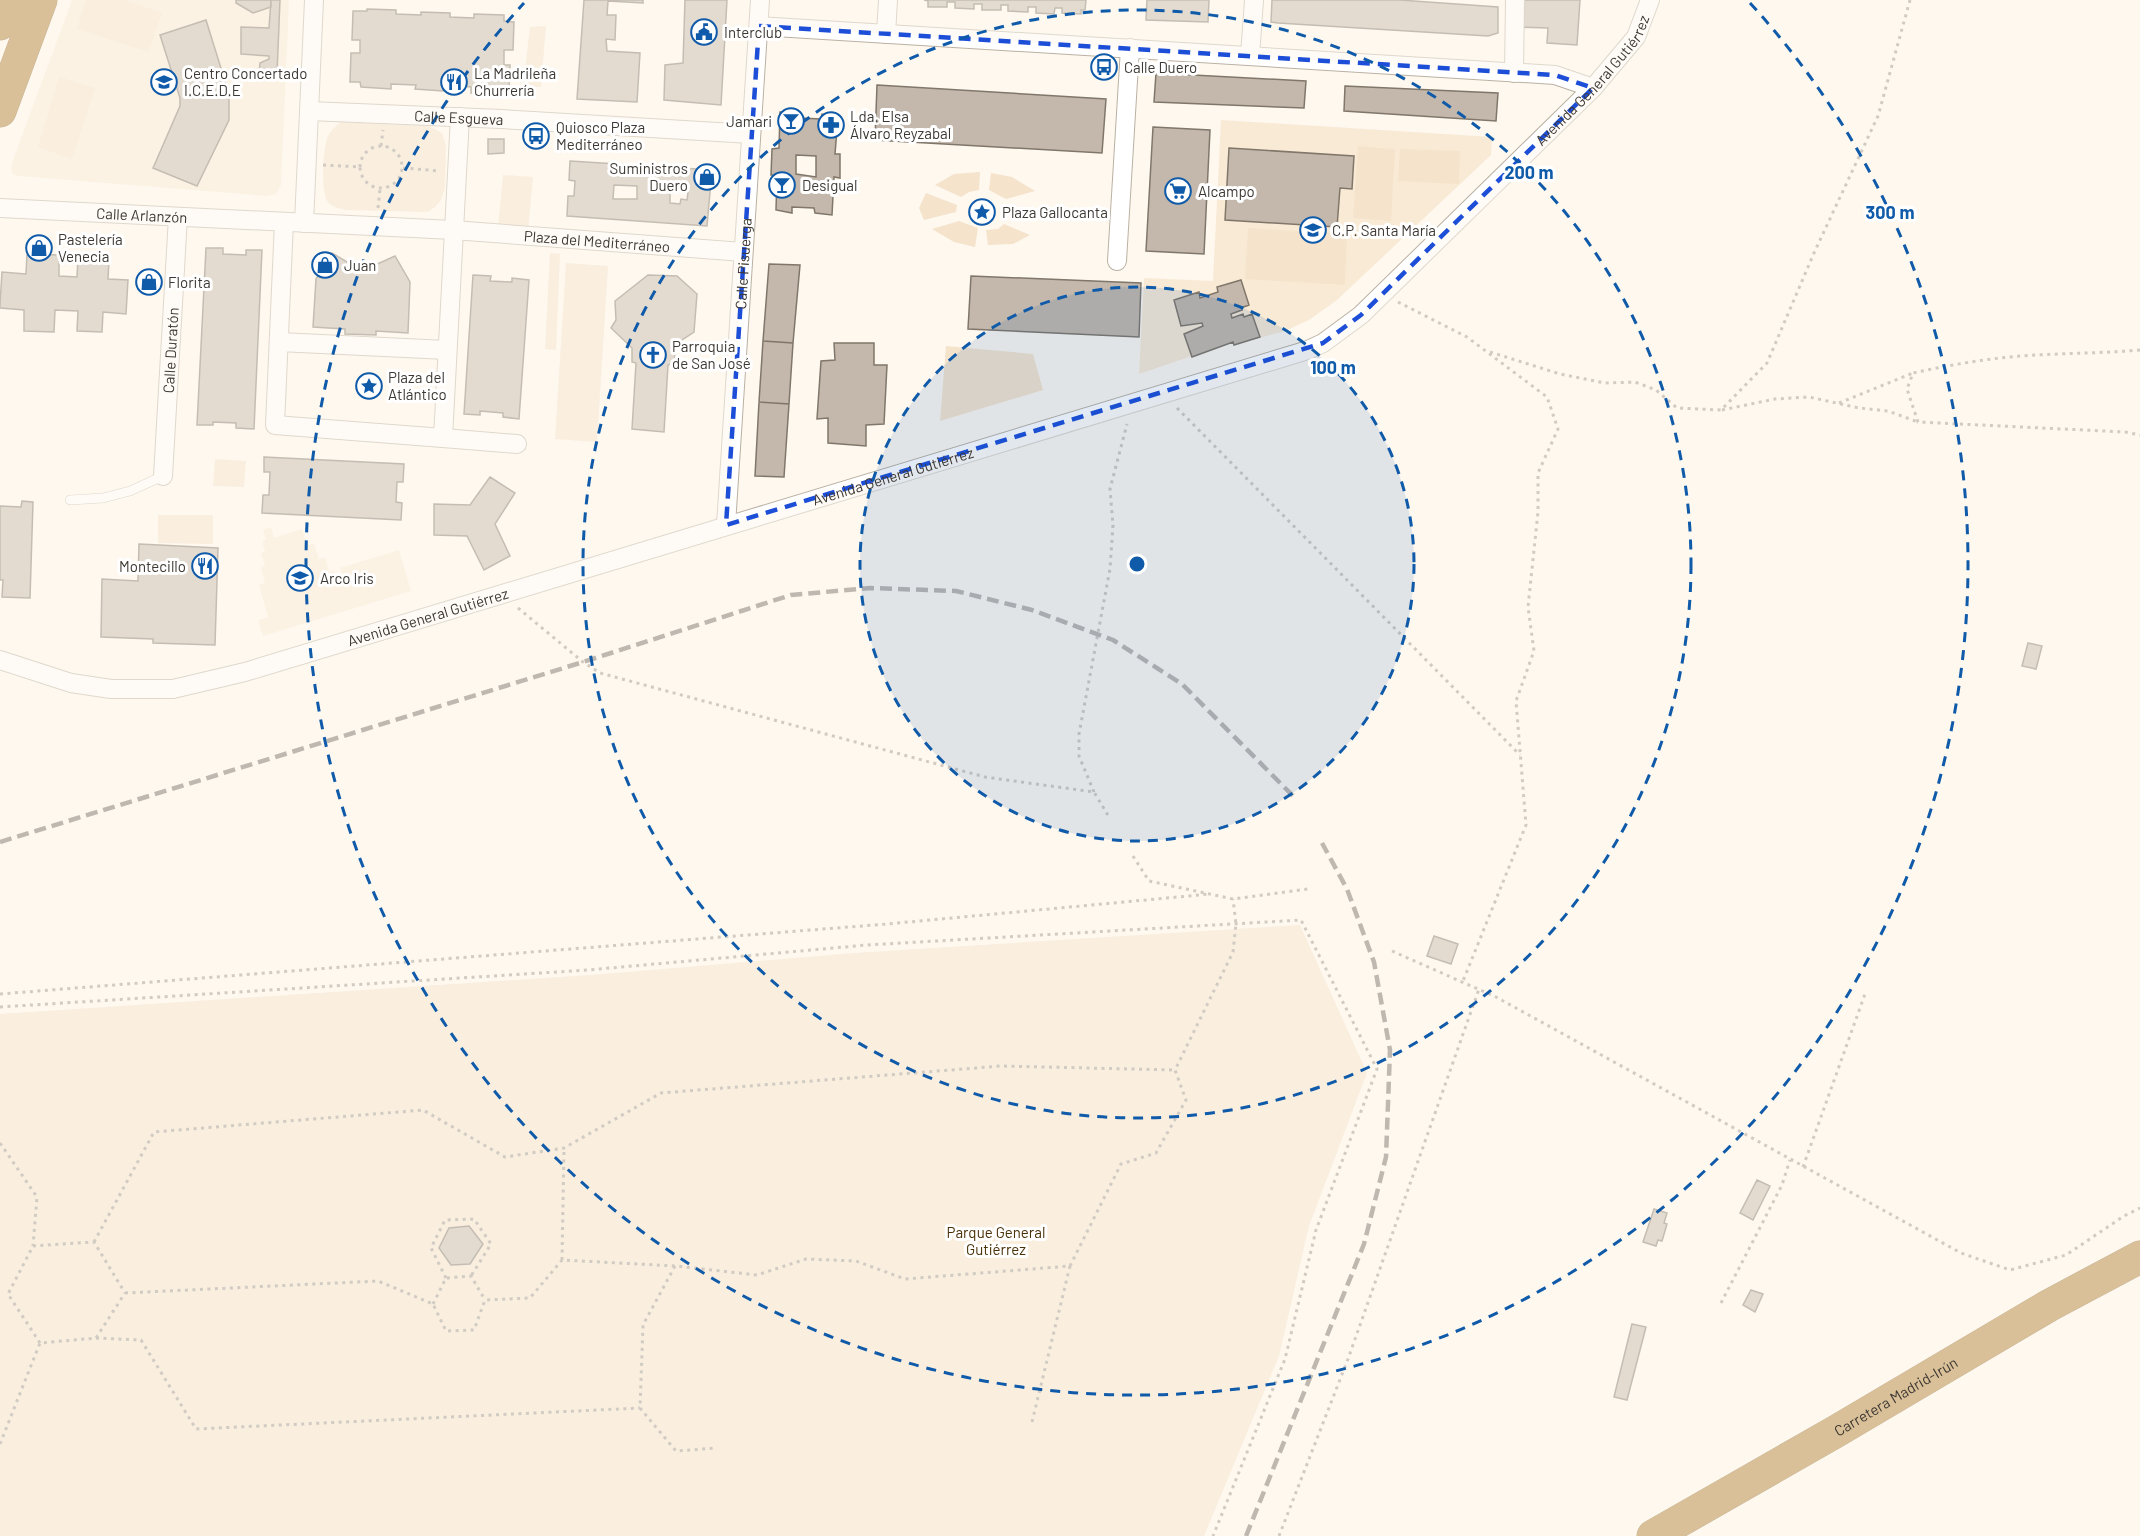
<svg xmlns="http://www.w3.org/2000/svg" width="2140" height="1536" font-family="Barlow,sans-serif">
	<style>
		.built { fill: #f9ead5 }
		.green { fill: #f5e3cc }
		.building { fill: #c3b8ab; stroke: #80776a; stroke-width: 1.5; fill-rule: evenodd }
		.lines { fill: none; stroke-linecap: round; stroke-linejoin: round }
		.lane-casing { stroke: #bbb1a3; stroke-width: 10 }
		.street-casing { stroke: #bbb1a3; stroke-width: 20 }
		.highway-casing { stroke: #876530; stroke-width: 33 }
		.path { stroke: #9c968f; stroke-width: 3; stroke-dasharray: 3 4.5; stroke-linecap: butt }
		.lane { stroke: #fff; stroke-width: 9 }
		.street { stroke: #fff; stroke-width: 18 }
		.highway { stroke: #af7d2f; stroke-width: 32 }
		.rail { stroke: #716c66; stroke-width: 4.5; stroke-dasharray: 12 6; stroke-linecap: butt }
		.marked { fill: none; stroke: #1d4ed8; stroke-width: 4.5; stroke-dasharray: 12 8; stroke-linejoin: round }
		.ring { fill: none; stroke: #0f5aa9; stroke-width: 3; stroke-dasharray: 10 8 }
		.labels { text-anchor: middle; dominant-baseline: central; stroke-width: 6; stroke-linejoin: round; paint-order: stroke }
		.poi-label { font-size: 15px; fill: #3d3833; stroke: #fff; text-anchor: start }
		.street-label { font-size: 15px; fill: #3d3833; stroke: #fff }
		.park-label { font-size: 15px; fill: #493006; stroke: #fff }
		.centre { fill: #0f5aa9; stroke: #fff; stroke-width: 3 }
		.ring-label { font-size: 18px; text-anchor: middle; font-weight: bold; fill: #0f5aa9; stroke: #fff; stroke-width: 6; stroke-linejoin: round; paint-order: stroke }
	</style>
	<rect width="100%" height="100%" fill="#fef8ef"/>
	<path class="built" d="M72,0H289L281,185L276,194L267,196L18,176L13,174L11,169L12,163Z
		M1221,120L1492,137L1491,155L1337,300L1309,320L1285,331L1234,345L1233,342L1139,374L1144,278L1213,281Z
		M271,527L274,538L302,529L307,545L314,544L319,559L325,557L329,572L334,571L338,585L345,583L340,568L399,550L411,591L263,636L258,620L268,617L259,585L265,583L261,567L265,566L261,553L265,552L262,541L266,540L263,530Z"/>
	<path class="green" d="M86,0H123L162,13L148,52L77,29Z
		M546,26L541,87H523L530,27Z
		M59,77L95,88L72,159L38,147Z
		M341,122L429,126L442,133L446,145L445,188L441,200L435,207L428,212L345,210C339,208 332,207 328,202C320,192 323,147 328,136C331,130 336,126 341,122Z
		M1358,146L1395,149L1391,221L1353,218Z
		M1400,149L1460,151L1459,184L1398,181Z
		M980,172L979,190L969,192L961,197L935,185L954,174Z
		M991,173L1012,177L1035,191L1006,199L989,190Z
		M503,175L533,177L528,231L498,228Z
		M926,193L957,205L956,212L924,220L919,208Z
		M959,221L978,228L975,247L954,242L932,229Z
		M1004,224L1030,235L1013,244L988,245L986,230L998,229Z
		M1248,228L1347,234L1345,285L1245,279Z
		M550,253L560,254L556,350L545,349Z
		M566,263L608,266L597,442L555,439Z
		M946,346L1033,354L1043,390L940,421Z
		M215,459L246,461L244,487L213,486Z
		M158,515H213V544L158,543Z
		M1300,925L1367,1073L1309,1226L1279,1356L1204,1536H0V1014L590,975L854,953Z"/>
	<path class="building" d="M236,0H271V7L253,13L236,3Z
		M271,0H280L277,74L264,80L259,73L260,63L269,59V56L241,54V27L269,28Z
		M584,0H643V3L608,1L607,15H616L615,40L606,39L607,51L640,53L637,102L577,99Z
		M685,0H727L721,105L664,100L665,65L683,63Z
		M924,0H1086L1085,10H1081V14L1062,13V8H1055L1054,14L1036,13V7H1028V12L1008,11V5H1001V10H982V4H974V9L955,8V2H947V7H928V1Z
		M1209,0L1208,22L1146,20L1147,0Z
		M1272,0H1400L1498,7V33L1488,36L1278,23L1271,22Z
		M1521,0H1580L1577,45L1547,43L1548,28L1519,27Z
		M367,9L396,10V14L421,15V12L450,13V17L474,18V14L504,15V21L514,22L513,50H504V65H510L509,89L496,88V94L471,93V87L444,85L443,91L415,89L416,85L391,84V89L361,87L360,82H350L351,53H360V40H352L353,11H367Z
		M206,20L229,94V120L197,186L153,168L180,106V98L160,35Z
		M1156,73L1306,81L1304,108L1154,102Z
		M877,85L1106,99L1102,153L875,140Z
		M1345,86L1498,93L1496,121L1344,111Z
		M780,112H800V118L821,119L822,114L838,117L835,154H840V178L834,177L832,215L815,213L814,208L792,207V213L776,210L777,175H771L772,149L779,148ZM796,155L816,156V177L796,174Z
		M1153,127L1210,130L1204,254L1146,251Z
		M488,139H504V153L488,154Z
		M1229,148L1354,156L1352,189L1340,188L1337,227L1225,220Z
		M570,161L712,170L707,226L567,216L568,196H574L575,181L569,180ZM614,185L637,186V199H613ZM670,187L683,188V192H688L687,200L681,199L680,204L670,203Z
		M206,248H223V254L246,255V250H262L254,429L236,428V423L213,422V425H197Z
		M332,253L362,271L395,256L410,282L408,333L376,331V335L345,334V329L313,327L316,279Z
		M27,254L59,255V276L77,277L78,259L109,260L108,279L128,280L126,314L103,312L102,332L77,331L78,311L55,310L54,332L24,331V310L0,308V304L2,272L26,274Z
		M769,264L800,265L793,343L763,341Z
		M473,275L491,276L490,281L512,282V278L529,280L519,419L503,417V413L480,411V415L464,414Z
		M648,275L677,276L697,294L694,332L676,344L674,363L668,365L664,432L632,429L636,363L632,362V348L611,328L616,320L615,301Z
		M971,276L1141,283L1139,337L968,329Z
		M1241,280L1249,305L1241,308L1242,310L1231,314L1232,318L1243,314L1244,317L1252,314L1260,337L1234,345L1233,342L1192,357L1184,334L1203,326L1202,323L1181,326L1174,300L1199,292L1200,298L1218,292L1217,287Z
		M763,341L793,343L789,404L759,402Z
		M834,343H874V365H887L884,424L866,425V446L828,443V418L817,419L821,361L835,360Z
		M759,402L789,404L784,477L755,476Z
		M264,457L404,464L403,482H397L396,502L402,503L401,520L262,513L263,495H269L270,472H264Z
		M490,477L515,493L495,524L510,556L484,570L467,536L434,535V504L470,505Z
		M22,501L33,502L30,598L2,597L3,580H0V506L21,507Z
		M139,544L218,548L215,645L153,643V639L101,637L102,579L138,581Z
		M2028,643L2042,646L2036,669L2022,666Z
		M1434,936L1458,944L1451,964L1427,956Z
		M1757,1180L1770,1186L1753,1220L1740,1213Z
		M1654,1209L1667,1213L1664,1223L1667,1224L1662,1241L1658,1240L1656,1246L1643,1242Z
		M469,1226L483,1244L470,1264L451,1265L439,1248L449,1228Z
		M1751,1290L1763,1294L1755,1312L1743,1305Z
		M1632,1324L1646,1327L1627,1400L1614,1397Z"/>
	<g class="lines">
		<g class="lane-casing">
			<path id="lane" d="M70,500L103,498L130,491L163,476"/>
		</g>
		<g class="street-casing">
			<g id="street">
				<path d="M759,26L1555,75L1593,88"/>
				<path d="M886,34L888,0"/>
				<path d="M1250,56L1254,0"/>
				<path d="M1514,73L1515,0"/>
				<path id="s1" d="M309,111L501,119L751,134"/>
				<path id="s2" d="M0,208L453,230L743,252"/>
				<path d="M284,222L275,425L443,438L460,117"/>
				<path d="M304,223L314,0"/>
				<path d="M1117,261L1130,48"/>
				<path d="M279,342L447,350"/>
				<path d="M443,438L517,444"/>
				<path id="s3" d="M163,476L178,217"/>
				<path id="s4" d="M726,525L760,0"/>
				<path id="s5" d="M0,660L71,683L111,689H173L245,672L1308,350L1323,343L1361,315L1593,88L1636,37L1650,0"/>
			</g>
		</g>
		<g class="highway-casing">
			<g id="highway">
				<path d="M0,24L9,0"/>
				<path d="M0,111L41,0"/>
				<path id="s6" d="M1653,1536L1835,1432L2050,1305L2140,1257"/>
			</g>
		</g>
		<path class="path" d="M360 167a21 21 0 1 1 42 0a21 21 0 1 1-42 0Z
			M381,146L383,130
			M323,165L361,167
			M403,168L440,171
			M378,208L380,189
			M1398,302L1467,337L1547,397L1558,429L1538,473V512L1528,607L1534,651L1516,701L1526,825L1463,981
			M2140,350C2106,353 2072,353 2037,355C1995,357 1954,364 1913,373L1907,389L1918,422L2125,432L2140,435
			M1490,352L1560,374L1605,383L1635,382L1656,390L1677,408L1721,410L1767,363L1814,253L1878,116L1910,0
			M1839,403L1913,373
			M1177,408L1520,755
			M1722,410L1775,399L1809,397L1859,408L1888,411L1918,422
			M518,608L583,662L600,673L985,777L1094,792L1109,817
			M1094,792L1079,756V734L1110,569L1113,525L1110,489L1127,424
			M1133,856L1149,881L1233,899L1308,889
			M1392,951L1496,997L1961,1253L2010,1270L2066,1255L2124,1216L2140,1208
			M0,994L887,924L1210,894
			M0,1007L588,970L867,945L1301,920L1377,1069L1316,1230L1285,1359L1213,1536
			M0,1143L37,1197L33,1246
			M1803,1167L1865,994
			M94,1242L154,1132L423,1110L505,1157L564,1148L661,1093L1001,1066L1175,1070
			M562,1260L564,1148
			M675,1266L643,1325L640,1408L676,1451L717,1448
			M446,1278L431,1248L445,1220L474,1219L491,1244L471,1276
			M125,1293L378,1281L433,1304L446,1331L474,1330L485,1300L530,1298L562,1260L676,1266L757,1275L806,1259L856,1261L905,1279L1070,1266L1121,1164L1156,1153L1186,1100L1175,1070L1233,952L1236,924L1233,899
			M1721,1303L1782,1185L1790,1160
			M433,1304L446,1278L471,1276L485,1300
			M96,1338L141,1340L196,1429L640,1408
			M40,1343L8,1294L33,1246L94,1242L125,1293
			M1032,1422L1070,1266
			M0,1444L40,1343L96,1338L125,1293
			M1279,1536L1348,1359L1479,989"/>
		<use href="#lane" class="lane"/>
		<use href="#street" class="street"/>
		<use href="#highway" class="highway"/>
		<path class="rail" d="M0,842L583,662L791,595L870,588L956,591L1032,610L1113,640L1182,684L1296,799
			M1246,1536L1364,1244L1386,1157L1390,1050L1374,962L1347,889L1322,843"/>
	</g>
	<path d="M0 0H2140V1536H0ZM759,26L1555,75L1593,88L1361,315L1323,343L726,525Z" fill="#fef8ef" fill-opacity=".55" fill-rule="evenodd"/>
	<path class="marked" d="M759,26L1555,75L1593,88L1361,315L1323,343L726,525Z"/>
	<circle cx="1137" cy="564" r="277" fill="#0f5aa9" fill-opacity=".12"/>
	<g class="ring">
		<circle cx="1137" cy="564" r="277"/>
		<circle cx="1137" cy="564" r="554"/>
		<path d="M1750 3A831 831 0 1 1 524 3"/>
	</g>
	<defs>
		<g id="civic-ring" transform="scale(1.35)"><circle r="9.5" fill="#fff" stroke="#0f5aa9" stroke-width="1.5"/><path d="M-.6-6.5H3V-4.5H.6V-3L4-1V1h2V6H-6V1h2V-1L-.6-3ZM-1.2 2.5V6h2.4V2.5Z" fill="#0f5aa9"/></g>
		<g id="bus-ring" transform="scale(1.35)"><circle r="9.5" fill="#fff" stroke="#0f5aa9" stroke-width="1.5"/><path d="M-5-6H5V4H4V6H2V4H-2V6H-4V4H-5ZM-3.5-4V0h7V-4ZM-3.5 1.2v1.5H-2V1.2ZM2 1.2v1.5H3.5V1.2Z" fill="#0f5aa9"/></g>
		<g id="school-ring" transform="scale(1.35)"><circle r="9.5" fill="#fff" stroke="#0f5aa9" stroke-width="1.5"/><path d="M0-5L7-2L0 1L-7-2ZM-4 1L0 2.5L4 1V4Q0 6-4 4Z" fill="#0f5aa9"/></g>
		<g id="restaurant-ring" transform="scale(1.35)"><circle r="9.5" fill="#fff" stroke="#0f5aa9" stroke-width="1.5"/><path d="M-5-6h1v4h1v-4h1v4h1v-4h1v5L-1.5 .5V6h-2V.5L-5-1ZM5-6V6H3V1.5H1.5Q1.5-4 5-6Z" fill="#0f5aa9"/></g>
		<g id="bar-ring" transform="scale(1.35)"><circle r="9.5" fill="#fff" stroke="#0f5aa9" stroke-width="1.5"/><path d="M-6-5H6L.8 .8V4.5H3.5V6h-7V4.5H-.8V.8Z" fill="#0f5aa9"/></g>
		<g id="pharmacy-ring" transform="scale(1.35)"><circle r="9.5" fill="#fff" stroke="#0f5aa9" stroke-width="1.5"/><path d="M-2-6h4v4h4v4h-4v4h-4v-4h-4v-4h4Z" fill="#0f5aa9"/></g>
		<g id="shop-ring" transform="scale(1.35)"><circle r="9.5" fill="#fff" stroke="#0f5aa9" stroke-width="1.5"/><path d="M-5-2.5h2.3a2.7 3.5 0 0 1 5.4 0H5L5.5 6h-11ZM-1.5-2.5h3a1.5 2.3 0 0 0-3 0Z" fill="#0f5aa9"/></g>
		<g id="supermarket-ring" transform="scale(1.35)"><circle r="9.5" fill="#fff" stroke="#0f5aa9" stroke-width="1.5"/><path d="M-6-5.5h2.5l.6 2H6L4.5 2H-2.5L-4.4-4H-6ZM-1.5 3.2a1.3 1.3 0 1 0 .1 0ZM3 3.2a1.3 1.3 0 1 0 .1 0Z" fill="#0f5aa9"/></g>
		<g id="sight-ring" transform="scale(1.35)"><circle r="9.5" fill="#fff" stroke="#0f5aa9" stroke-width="1.5"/><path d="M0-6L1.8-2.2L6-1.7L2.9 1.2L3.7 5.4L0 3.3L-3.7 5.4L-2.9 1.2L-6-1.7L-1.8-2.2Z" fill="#0f5aa9"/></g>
		<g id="church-ring" transform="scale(1.35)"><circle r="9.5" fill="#fff" stroke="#0f5aa9" stroke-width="1.5"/><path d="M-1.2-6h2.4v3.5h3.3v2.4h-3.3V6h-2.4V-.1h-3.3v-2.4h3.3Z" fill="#0f5aa9"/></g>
	</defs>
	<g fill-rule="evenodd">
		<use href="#civic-ring" x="704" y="32"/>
		<use href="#bus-ring" x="1104" y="67"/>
		<use href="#school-ring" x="164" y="82"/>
		<use href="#restaurant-ring" x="454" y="82"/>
		<use href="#bar-ring" x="791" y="121"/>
		<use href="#pharmacy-ring" x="831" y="125"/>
		<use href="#bus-ring" x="536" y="136"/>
		<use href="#shop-ring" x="707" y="177"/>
		<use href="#bar-ring" x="782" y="185"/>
		<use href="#supermarket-ring" x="1178" y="191"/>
		<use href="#sight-ring" x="982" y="212"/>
		<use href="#school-ring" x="1313" y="230"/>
		<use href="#shop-ring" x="39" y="248"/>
		<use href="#shop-ring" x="325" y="265"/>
		<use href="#shop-ring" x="149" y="282"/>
		<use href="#church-ring" x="653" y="355"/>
		<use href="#sight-ring" x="369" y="386"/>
		<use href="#restaurant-ring" x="205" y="566"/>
		<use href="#school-ring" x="300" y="578"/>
	</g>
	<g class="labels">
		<g class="poi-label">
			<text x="724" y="32">Interclub</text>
			<text x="1124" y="67">Calle Duero</text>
			<text x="184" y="73">Centro Concertado<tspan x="184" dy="17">I.C.E.D.E</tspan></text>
			<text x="474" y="73">La Madrileña<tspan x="474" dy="17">Churrería</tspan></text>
			<text x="850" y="116">Lda. Elsa<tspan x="850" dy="17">Álvaro Reyzabal</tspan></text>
			<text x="772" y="121" text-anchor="end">Jamari</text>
			<text x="556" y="127">Quiosco Plaza<tspan x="556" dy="17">Mediterráneo</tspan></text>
			<text x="688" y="168" text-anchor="end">Suministros<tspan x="688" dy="17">Duero</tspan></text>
			<text x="802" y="185">Desigual</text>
			<text x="1198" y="191">Alcampo</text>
			<text x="1002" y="212">Plaza Gallocanta</text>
			<text x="1332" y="230">C.P. Santa María</text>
			<text x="58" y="239">Pastelería<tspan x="58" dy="17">Venecia</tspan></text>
			<text x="344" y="265">Juan</text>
			<text x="168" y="282">Florita</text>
			<text x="672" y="346">Parroquia<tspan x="672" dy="17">de San José</tspan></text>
			<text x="388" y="377">Plaza del<tspan x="388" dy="17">Atlántico</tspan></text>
			<text x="186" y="566" text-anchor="end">Montecillo</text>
			<text x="320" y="578">Arco Iris</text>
		</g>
		<g class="street-label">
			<text stroke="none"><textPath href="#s5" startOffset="1756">Avenida General Gutiérrez</textPath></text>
			<text stroke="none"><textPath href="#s1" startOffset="150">Calle Esgueva</textPath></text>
			<text stroke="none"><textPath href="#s2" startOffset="142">Calle Arlanzón</textPath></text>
			<text stroke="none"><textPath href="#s2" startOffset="598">Plaza del Mediterráneo</textPath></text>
			<text stroke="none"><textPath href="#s4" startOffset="262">Calle Pisuerga</textPath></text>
			<text stroke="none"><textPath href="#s3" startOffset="126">Calle Duratón</textPath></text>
			<text stroke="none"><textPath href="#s5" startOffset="928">Avenida General Gutiérrez</textPath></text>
			<text stroke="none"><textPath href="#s5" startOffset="442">Avenida General Gutiérrez</textPath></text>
			<text stroke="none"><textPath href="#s6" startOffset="280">Carretera Madrid-Irún</textPath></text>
		</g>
		<g class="park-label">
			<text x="996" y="1232">Parque General<tspan x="996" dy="17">Gutiérrez</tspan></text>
		</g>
	</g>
	<circle cx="1137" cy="564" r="9" class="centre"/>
	<g class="ring-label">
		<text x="1529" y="179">200 m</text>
		<text x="1890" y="219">300 m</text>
		<text x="1333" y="374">100 m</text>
	</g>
</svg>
